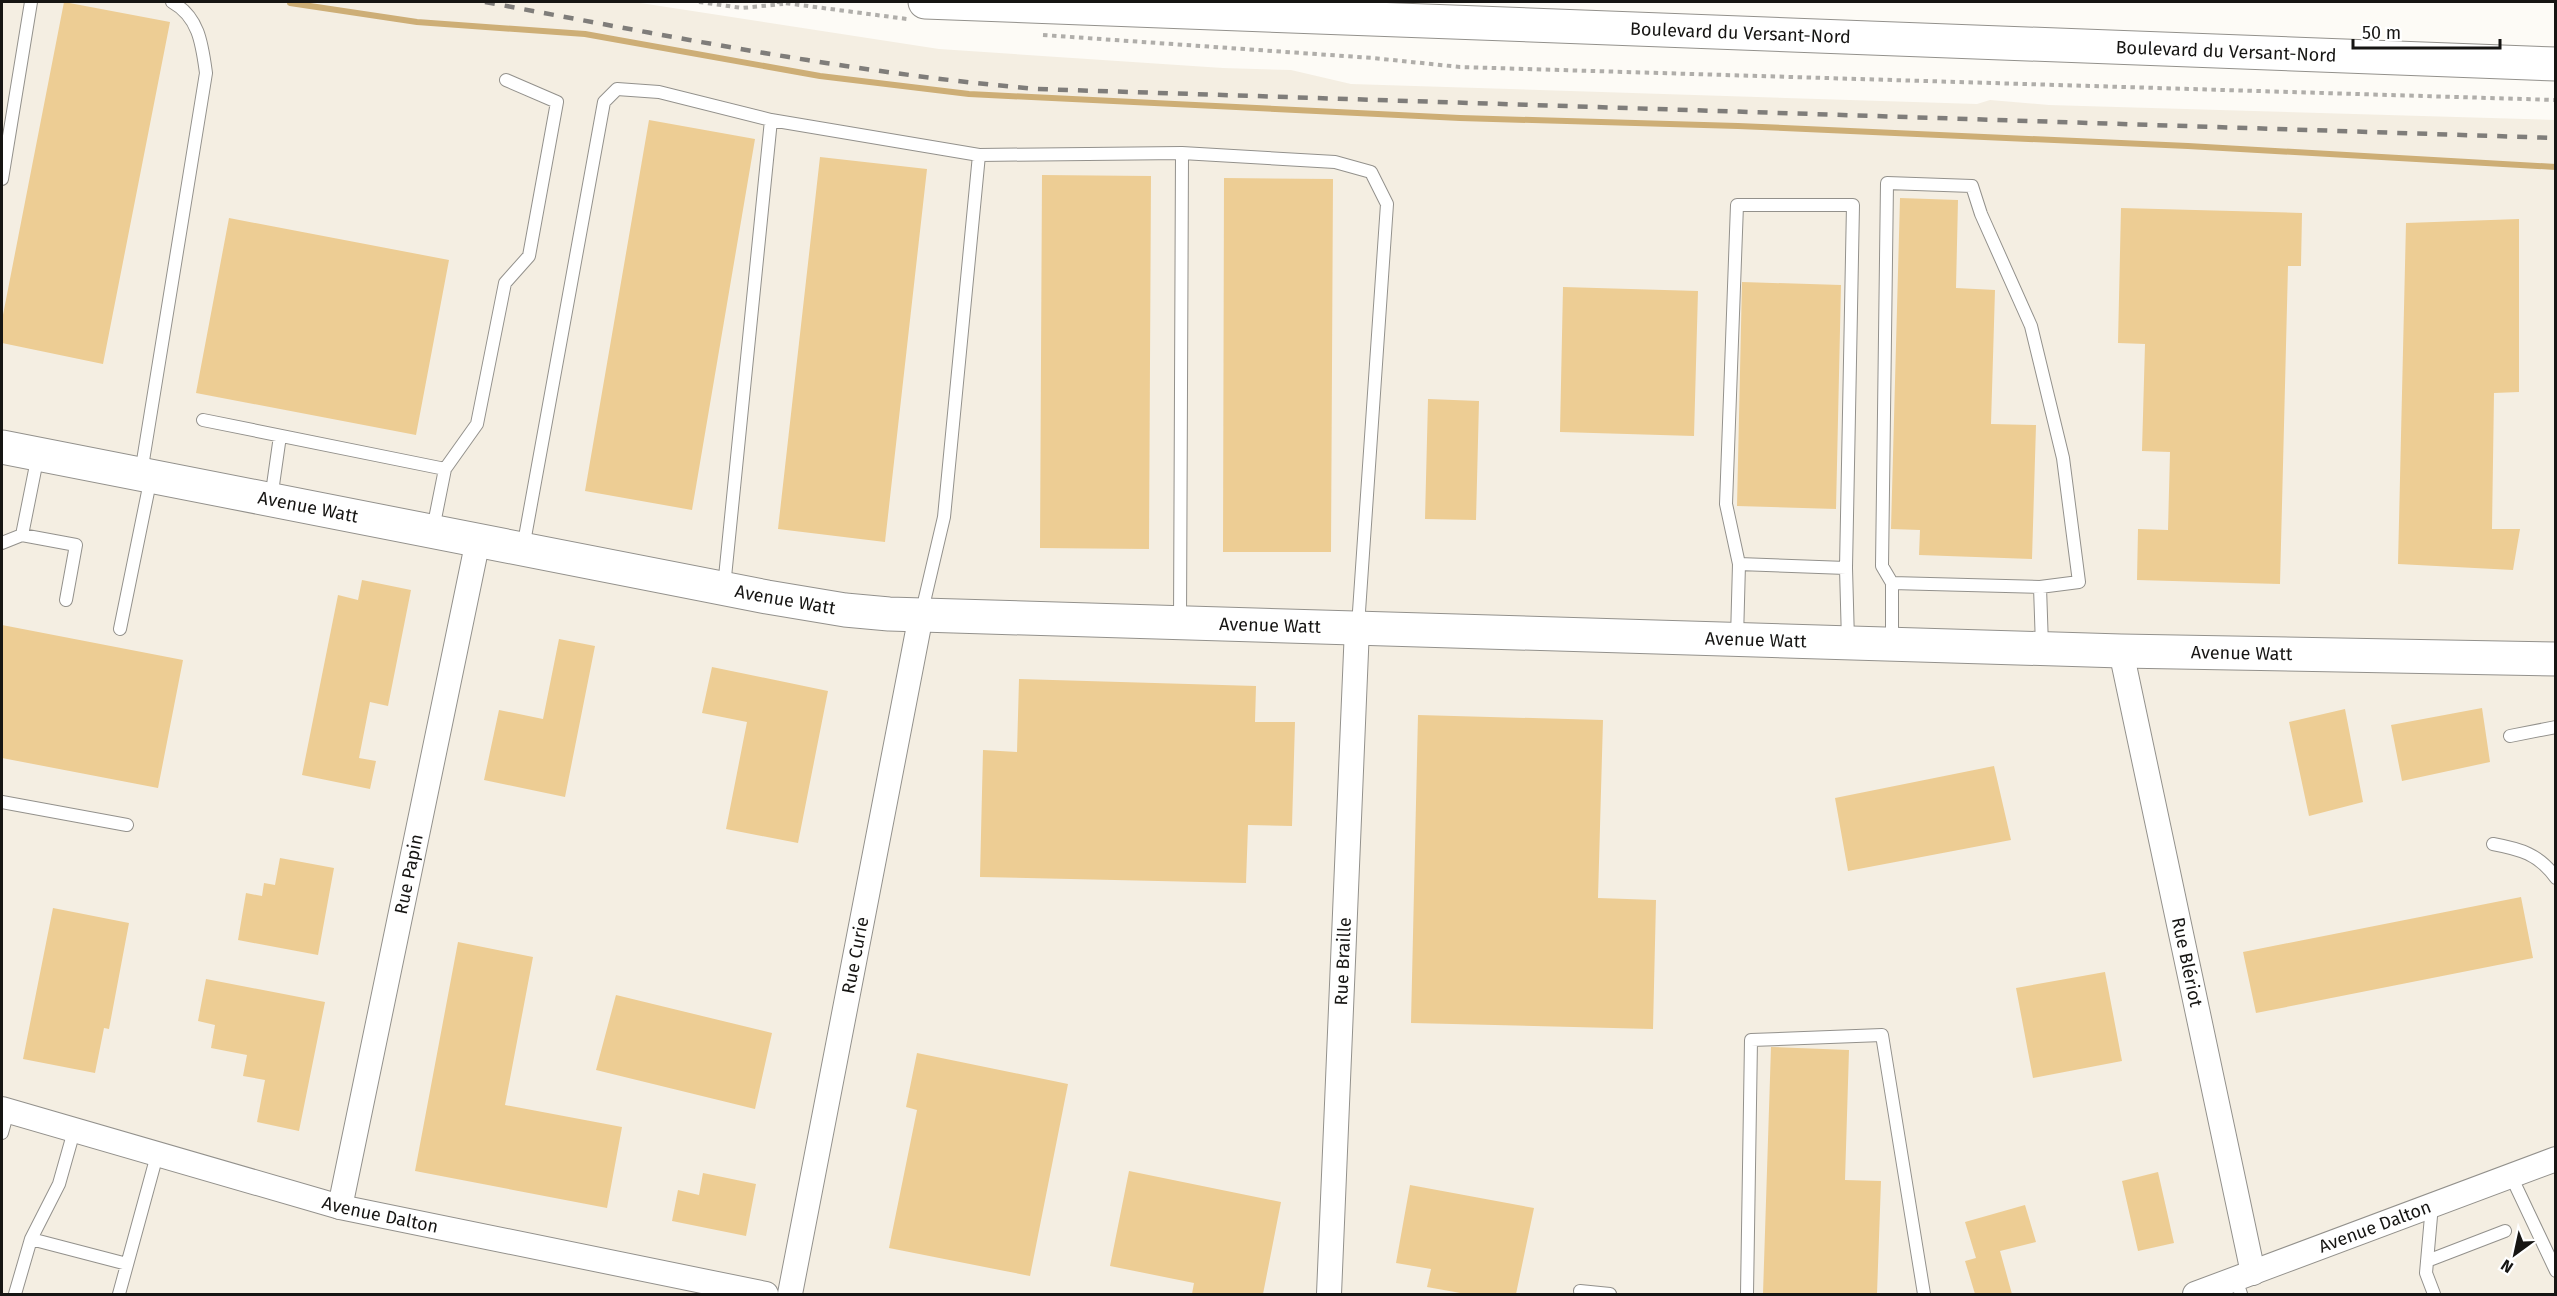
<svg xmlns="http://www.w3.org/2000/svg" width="2557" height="1296" font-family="'Fira Sans',sans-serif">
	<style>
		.built { fill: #f4eee2 }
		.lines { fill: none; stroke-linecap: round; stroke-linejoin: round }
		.stream { stroke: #cdae76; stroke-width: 6 }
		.building { fill: #edcd94 }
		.lane-casing { stroke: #93918c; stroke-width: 14 }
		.street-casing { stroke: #93918c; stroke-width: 26 }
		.secondary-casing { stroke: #93918c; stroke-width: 35 }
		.path { stroke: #b0aeaa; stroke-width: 4; stroke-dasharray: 4.5 4.5; stroke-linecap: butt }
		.lane { stroke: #fff; stroke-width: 12 }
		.street { stroke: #fff; stroke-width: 24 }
		.secondary { stroke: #fff; stroke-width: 33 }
		.rail { stroke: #7f7d7a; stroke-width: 4.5; stroke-dasharray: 10 10; stroke-linecap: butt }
		.labels { text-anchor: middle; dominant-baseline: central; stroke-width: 6; stroke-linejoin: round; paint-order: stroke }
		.street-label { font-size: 18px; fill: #161513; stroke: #fff }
	</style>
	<rect width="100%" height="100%" fill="#fdfbf6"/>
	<path class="built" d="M2,2H634L939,49L1223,68L1291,70L1351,84L1977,104L1990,100L2049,105L2555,120V1294H2Z"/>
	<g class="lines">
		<path class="stream" d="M290,3L417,22L585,34L820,76L969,94L1460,118L1738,126L2188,146L2556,167"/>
	</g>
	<path class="building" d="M64,2L170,22L103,364L2,343V320Z
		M649,120L755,139L692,510L585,491Z
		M820,157L927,169L885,542L778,529Z
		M1042,175L1151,176L1149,549L1040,548Z
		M1224,178L1333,179L1331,552H1223Z
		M1900,198L1958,200L1956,288L1995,290L1991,424L2036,425L2032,559L1919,555L1920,530L1891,529Z
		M2121,208L2302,213L2301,266H2288L2280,584L2137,580L2138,529L2168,530L2170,452L2142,451L2145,344L2118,343Z
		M229,218L449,260L416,435L196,393Z
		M2519,219V392L2494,393L2492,529H2520L2513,570L2398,564L2406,223Z
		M1742,282L1841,285L1836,509L1737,506Z
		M1563,287L1698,291L1694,436L1560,432Z
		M1428,399L1479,401L1476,520L1425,519Z
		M362,580L411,590L388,706L370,702L359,758L376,761L370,789L302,775L338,595L358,600Z
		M2,625L183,660L158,788L2,758Z
		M559,639L595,646L565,797L484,780L499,710L543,719Z
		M712,667L828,691L798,843L726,829L747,722L702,713Z
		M1019,679L1256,686L1255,722H1295L1292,826L1248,825L1246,883L980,877L983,750L1017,752Z
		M2482,708L2490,762L2402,781L2391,725Z
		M2345,709L2363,802L2309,816L2289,722Z
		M1418,715L1603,720L1598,898L1656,900L1653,1029L1411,1023Z
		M1994,766L2011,840L1848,871L1835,798Z
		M280,858L334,868L318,955L238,940L246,893L262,896L264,883L275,885Z
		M2521,897L2533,958L2256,1013L2243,952Z
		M53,908L129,923L109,1029L104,1028L95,1073L23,1059Z
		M458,942L533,957L505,1105L622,1127L607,1208L415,1171Z
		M2105,972L2122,1061L2033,1078L2016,988Z
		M206,979L325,1002L299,1131L257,1122L265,1080L243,1076L247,1055L211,1048L215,1025L198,1021Z
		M616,995L772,1033L755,1109L596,1070Z
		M1771,1047L1849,1050L1845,1180L1881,1181L1877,1294H1763Z
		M917,1053L1068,1084L1030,1276L889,1248L917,1110L906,1107Z
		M1129,1171L1281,1202L1263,1294H1192L1194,1283L1110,1266Z
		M2158,1172L2174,1243L2138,1251L2122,1181Z
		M703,1173L756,1184L746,1236L672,1221L678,1190L699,1195Z
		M1410,1185L1534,1208L1516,1294H1466L1427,1287L1431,1269L1396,1263Z
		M2025,1205L2036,1242L2000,1251L2012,1294H1975L1965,1261L1976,1258L1965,1222Z"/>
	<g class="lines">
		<g class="lane-casing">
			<path id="lane" d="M771,120L979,155L1182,153L1335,162L1371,172L1387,204L1358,626
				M2,179L31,2
				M203,420L445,469
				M141,473L206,73C202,44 199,17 172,2
				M271,499L280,436
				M433,529L445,469L477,424L505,283L529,256L557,102L506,80
				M22,535L76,545L66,600
				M2,543L22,535L38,455
				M523,548L604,102L617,89L659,92L771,120L724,587
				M1739,564L1726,504L1737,205H1853L1846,568
				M1892,583L1882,566L1887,183L1972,186L1981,214L2031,326L2063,458L2079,582L2040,587
				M921,615L944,517L979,155
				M1180,622L1182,153
				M120,629L151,477
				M1737,638L1739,564L1846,568L1848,641
				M1892,643V583L2040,587L2042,646
				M2510,736L2556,727
				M2,802L127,825
				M2493,844C2520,849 2539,854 2556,878
				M2,1133L8,1111
				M2511,1176L2556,1271
				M2432,1205L2426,1273L2434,1294
				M31,1239L127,1264
				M2427,1261L2505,1231
				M2236,1279L2241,1294
				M1580,1291L1610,1294
				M15,1294L31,1239L59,1184L74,1131
				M119,1294L157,1155
				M1747,1294L1751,1040L1882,1035L1924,1294"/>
		</g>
		<g class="street-casing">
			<g id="street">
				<path id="s1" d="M2121,651L2253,1273"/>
				<path id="s2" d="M2,1109L340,1207L766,1294"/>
				<path id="s3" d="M340,1207L478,540"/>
				<path id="s4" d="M790,1294L921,615"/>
				<path id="s5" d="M1329,1294L1357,628"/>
				<path id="s6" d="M2195,1294L2556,1159"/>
			</g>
		</g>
		<g class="secondary-casing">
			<g id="secondary">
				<path id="s7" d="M925,2L2556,64"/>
				<path id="s8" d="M2,447L767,597L845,610L889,614L2121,651L2556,659"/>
			</g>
		</g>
		<path class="path" d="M699,2L742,8L783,4
			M777,2L907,19
			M1043,35L1373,58L1460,67L2556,100"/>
		<use href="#lane" class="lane"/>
		<use href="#street" class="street"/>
		<use href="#secondary" class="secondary"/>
		<path class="rail" d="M485,2C668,36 851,73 1037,89L2556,138"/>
	</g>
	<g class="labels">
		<g class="street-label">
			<text stroke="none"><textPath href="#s7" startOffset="816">Boulevard du Versant-Nord</textPath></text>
			<text stroke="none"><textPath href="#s7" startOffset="1302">Boulevard du Versant-Nord</textPath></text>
			<text stroke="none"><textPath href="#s8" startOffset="312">Avenue Watt</textPath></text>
			<text stroke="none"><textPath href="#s8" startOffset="798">Avenue Watt</textPath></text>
			<text stroke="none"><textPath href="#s8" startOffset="1284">Avenue Watt</textPath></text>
			<text stroke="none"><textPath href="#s8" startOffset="1770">Avenue Watt</textPath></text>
			<text stroke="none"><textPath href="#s8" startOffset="2256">Avenue Watt</textPath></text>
			<text stroke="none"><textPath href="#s3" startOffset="340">Rue Papin</textPath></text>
			<text stroke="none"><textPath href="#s4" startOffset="345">Rue Curie</textPath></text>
			<text stroke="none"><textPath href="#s5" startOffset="333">Rue Braille</textPath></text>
			<text stroke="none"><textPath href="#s1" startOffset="318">Rue Blériot</textPath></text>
			<text stroke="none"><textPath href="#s2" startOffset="393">Avenue Dalton</textPath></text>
			<text stroke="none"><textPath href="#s6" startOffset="192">Avenue Dalton</textPath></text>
		</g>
	</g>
	<rect width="2557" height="1296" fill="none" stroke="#161513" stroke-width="6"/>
	<g transform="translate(2515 1254) rotate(213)" stroke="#ffffff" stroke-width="4.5" paint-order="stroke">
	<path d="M0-4.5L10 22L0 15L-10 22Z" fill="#161513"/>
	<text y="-9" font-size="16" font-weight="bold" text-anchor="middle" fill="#161513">N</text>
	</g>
	<path d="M2353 39v9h147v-9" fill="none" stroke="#161513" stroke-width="3"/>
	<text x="2362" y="39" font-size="18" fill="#161513" stroke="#ffffff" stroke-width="4.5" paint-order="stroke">50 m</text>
</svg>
